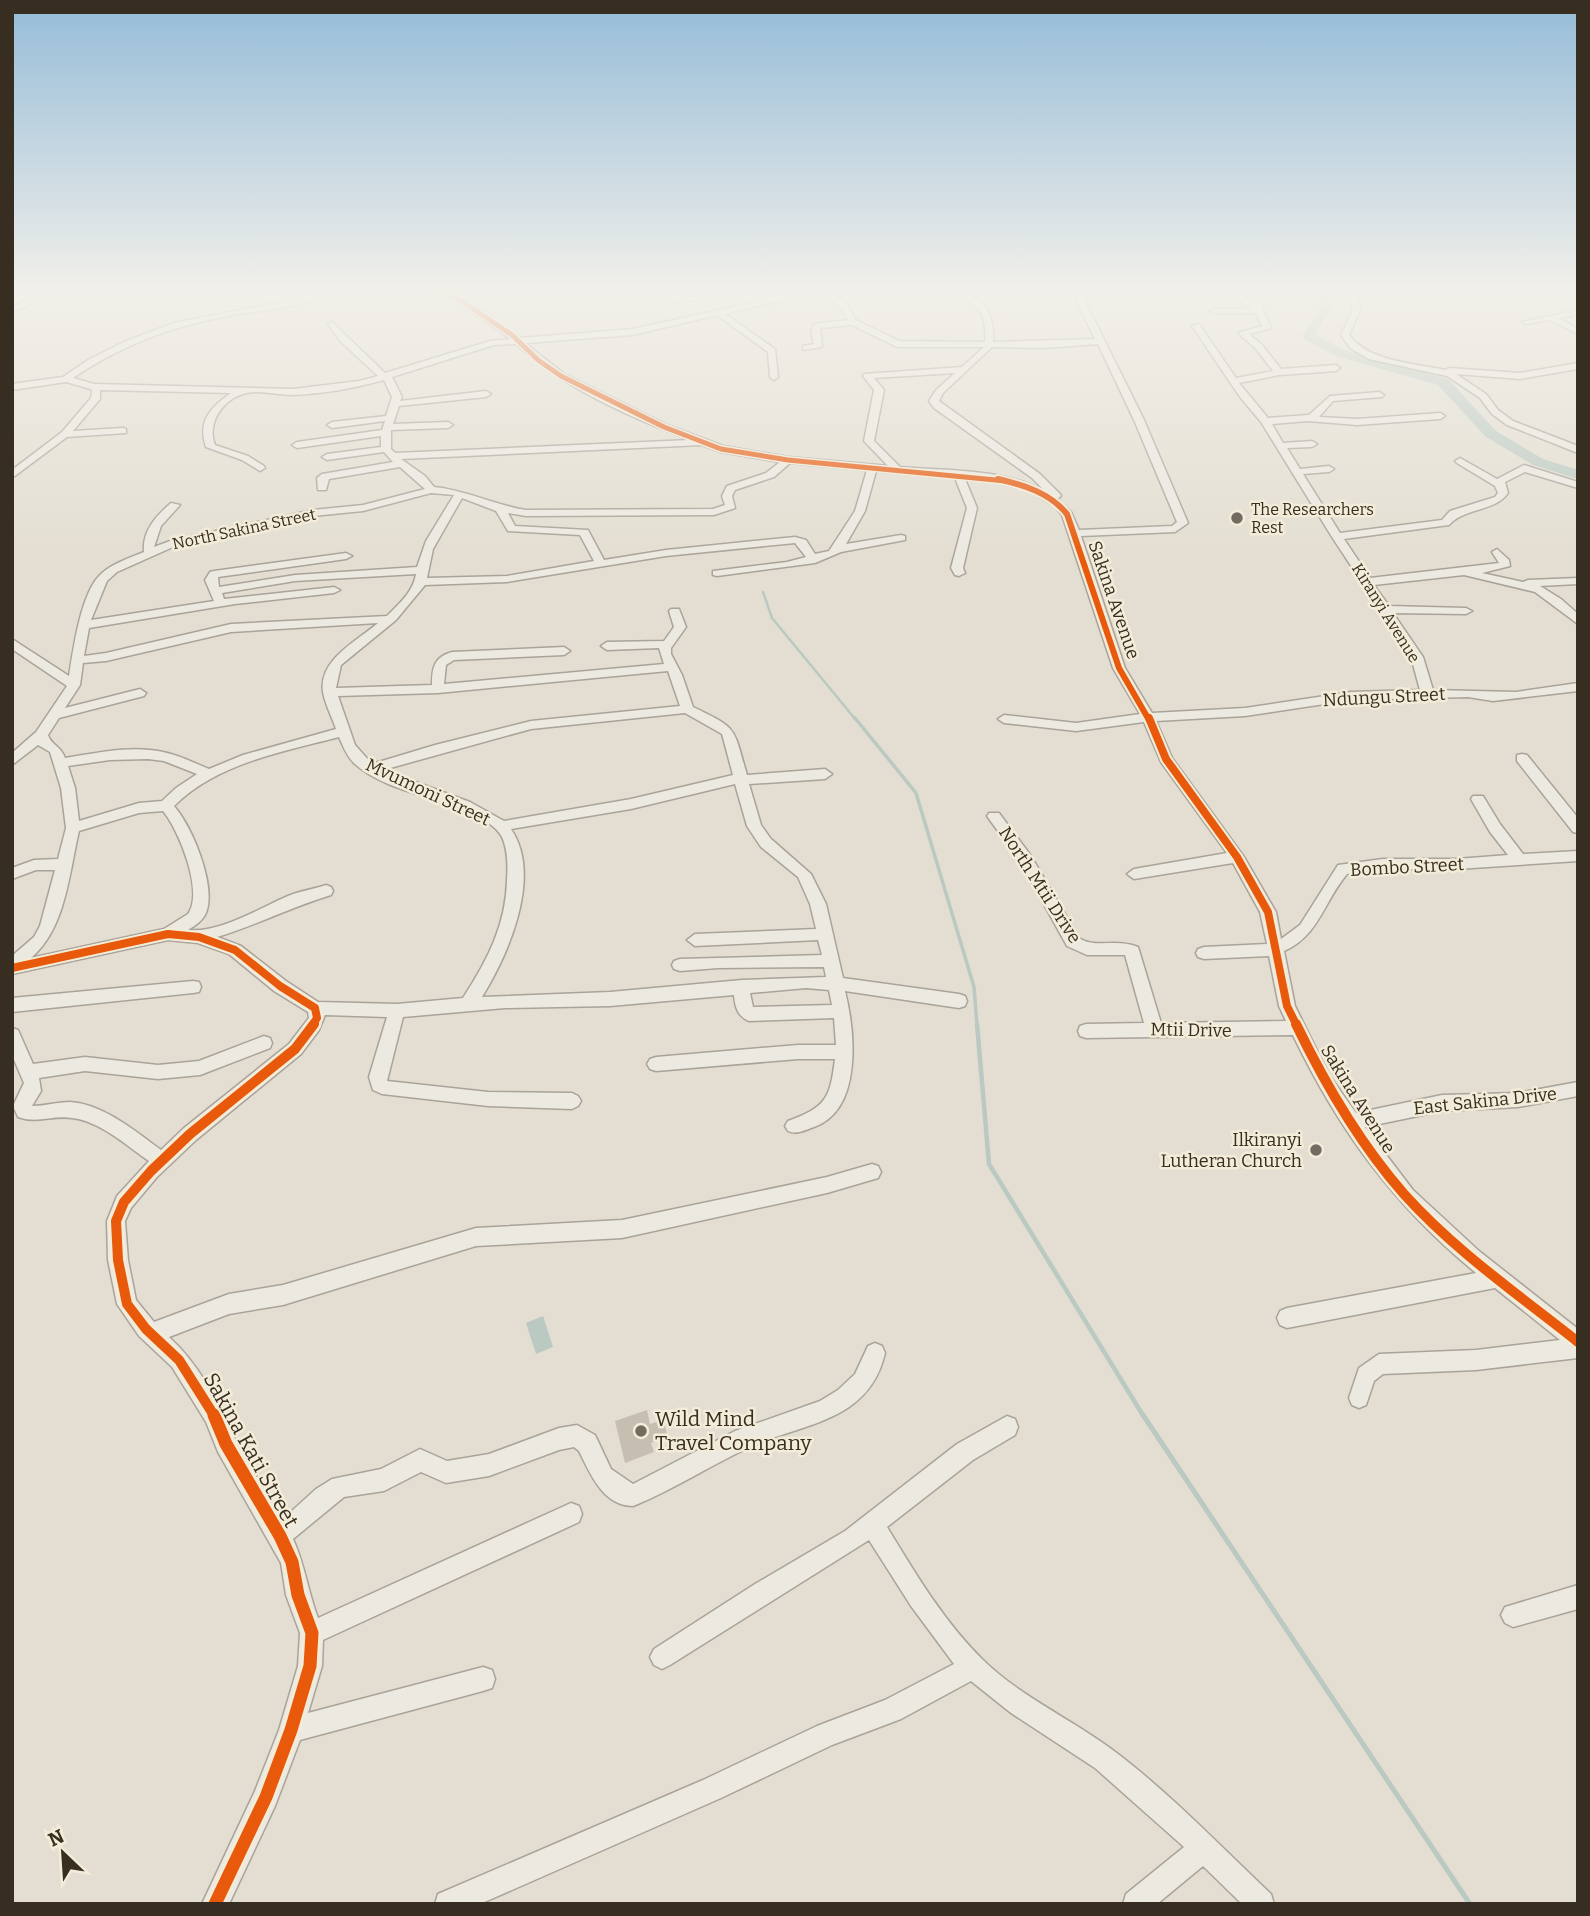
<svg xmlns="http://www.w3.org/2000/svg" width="1590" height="1916" font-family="Bitter,serif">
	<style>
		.water { fill: #bac9c1 }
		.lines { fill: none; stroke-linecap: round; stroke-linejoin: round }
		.stream-far3 { stroke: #bac9c1; stroke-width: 2.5 }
		.stream-far2 { stroke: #bac9c1; stroke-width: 3.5 }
		.stream-far1 { stroke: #bac9c1; stroke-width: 4.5 }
		.stream { stroke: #bac9c1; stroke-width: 5 }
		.river { fill: #bac9c1; fill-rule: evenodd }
		.building { fill: #c7beb2 }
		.minor-casing { stroke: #a9a399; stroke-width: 3 }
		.minor { fill: #ece9e1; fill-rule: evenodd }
		.cycleway-far4-casing { stroke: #f3ecd8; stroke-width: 8 }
		.cycleway-far3-casing { stroke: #f3ecd8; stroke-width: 10 }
		.cycleway-far2-casing { stroke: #f3ecd8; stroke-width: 12 }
		.cycleway-far1-casing { stroke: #f3ecd8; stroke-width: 15 }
		.cycleway-casing { stroke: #f3ecd8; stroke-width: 18 }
		.cycleway-far4 { stroke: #e8590c; stroke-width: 5 }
		.cycleway-far3 { stroke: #e8590c; stroke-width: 6 }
		.cycleway-far2 { stroke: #e8590c; stroke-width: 8 }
		.cycleway-far1 { stroke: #e8590c; stroke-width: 10 }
		.cycleway { stroke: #e8590c; stroke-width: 13 }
		.poi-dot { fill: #736b5f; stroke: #f3ecd8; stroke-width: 2.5 }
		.labels { text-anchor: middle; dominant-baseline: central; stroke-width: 5; stroke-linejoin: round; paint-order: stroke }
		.far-poi-label { font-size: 16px; fill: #372d21; stroke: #f3ecd8; text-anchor: start }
		.far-street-label { font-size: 16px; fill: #372d21; stroke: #f3ecd8 }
		.street-label { font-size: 18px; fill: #372d21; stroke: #f3ecd8 }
		.poi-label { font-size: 18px; fill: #372d21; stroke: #f3ecd8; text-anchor: end }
		.near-poi-label { font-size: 21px; fill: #372d21; stroke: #f3ecd8; text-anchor: start }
		.near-street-label { font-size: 21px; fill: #372d21; stroke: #f3ecd8 }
	</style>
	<rect width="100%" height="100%" fill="#e3ded1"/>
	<path class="water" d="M543,1316L553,1347L536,1354L526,1323Z"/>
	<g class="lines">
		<path class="stream-far3" d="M763,592L772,618L856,720"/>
		<path class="stream-far2" d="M855,718L916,793L974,987L977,1026"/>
		<path class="stream-far1" d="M977,1024L989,1164L1144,1417"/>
		<path class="stream" d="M1143,1415L1470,1904"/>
		<path class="river" d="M1314,293H1326L1334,305L1315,335L1344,350L1448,379L1496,431L1543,459L1578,470V479L1533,465L1486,437L1438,385L1336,356L1304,339L1302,336L1322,305Z"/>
	</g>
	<path class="building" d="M647,1410L650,1424L663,1420L668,1437L651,1443L654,1452L625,1463L615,1421Z"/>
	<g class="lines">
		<g class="minor-casing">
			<path id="minor" d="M32,293H40L30,305L12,312V307L24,301Z
				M308,293H316L314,300C285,310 253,311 223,317C170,327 118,347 73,378L94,384L293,389L359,381L378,376L340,341L328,324L332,322L385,373L490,341L511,339L454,300L440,293L460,296L520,338L633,329L795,293H810L725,314L775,349L778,377L774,380L770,377L768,352L717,315L633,335L525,343L564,374L667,425L723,446L788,457L888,466L864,441L874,390L863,376L864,374L962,367L984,347H897L852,325L820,328L822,347L803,350V346L814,344L811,332L814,324L848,320L841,307L822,293H831L847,304L856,320L899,341L985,342C987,313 979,306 956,293C984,293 995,316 993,342L1095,339L1073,293H1081L1144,420L1188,523L1175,532L1081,536L1125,668L1152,713L1245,708L1351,692L1420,690L1411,657L1332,537L1261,422L1240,397L1192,326L1199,324L1236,378L1273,371L1256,349L1238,333L1262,326L1256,313H1214L1210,311L1214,309L1254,308L1223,293H1234L1260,303L1271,328L1249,334L1262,345L1281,369L1336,365L1340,368L1336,371L1279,375L1239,383L1268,418L1309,415L1330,396L1379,392L1384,395L1382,397L1333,401L1319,417L1357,419L1440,413L1445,416L1440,419L1357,425L1308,421L1272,424L1283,443L1312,441L1317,444L1312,447L1287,448L1300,469L1329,466L1334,469L1329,472L1303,474L1340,533L1442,520L1450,511L1495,497L1498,493L1495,486L1457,463L1455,461L1460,458L1497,479L1524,465L1578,482V488L1525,472L1505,482L1508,493C1495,512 1465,507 1449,525L1344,539L1370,578L1499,563L1492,552L1497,549L1509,560L1510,566L1482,573L1523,582L1528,580L1578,578V584L1540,586L1561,599L1578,614V624L1535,592L1464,575L1374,585L1389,606L1466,608L1472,611L1466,614L1393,613L1423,657L1433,690L1516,692L1578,683V691L1493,701L1468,697L1351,700L1245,716L1156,721L1172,758L1244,857L1276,912L1281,939L1300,925L1338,865L1383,859H1457L1508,855L1490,832L1471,799L1473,796H1483L1500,824L1523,854L1578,851V861L1457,869H1383L1347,874C1324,901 1319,936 1284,951L1295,1006L1329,1075L1356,1113L1442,1095L1518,1093L1578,1082V1096L1518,1107L1442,1111L1365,1127L1413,1190L1479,1251L1578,1329V1358L1476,1370L1383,1374L1374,1381L1366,1405L1359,1408L1352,1405L1349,1398L1359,1368L1379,1354L1476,1350L1560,1340L1495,1288L1287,1328L1280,1325L1277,1318L1280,1311L1287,1308L1476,1273C1394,1206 1338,1129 1293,1035L1086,1038L1080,1036L1078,1031L1080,1026L1086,1024L1144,1023L1125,955H1087L1067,946L1021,863L987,816L989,813H999L1031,856L1079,938C1095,949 1117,938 1138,947L1161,1023L1286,1021L1279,1006L1269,956L1204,959L1198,957L1196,953L1198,949L1204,947L1267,944L1260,912L1233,863L1134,879L1127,874L1134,869L1227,853L1161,762L1144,722L1076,731L1004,723L998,719L1004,715L1076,723L1140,714L1113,668L1062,515L1055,506L1028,490L997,482L965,479L977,508L963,568L965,573L959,576L955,575L951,568L967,508L955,478L876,471L865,511L846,544L901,535L905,536V540L841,552L815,563L717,576L713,575V571L787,562L806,557L795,543L666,556L507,582L425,585L396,620L341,665L336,688L432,685C432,668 434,657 452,652L564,647L570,651L564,655L454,660L446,665L444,684L664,664L659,648L607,650L601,646L607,642L664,641L674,627L669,611L671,609H679L686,627L671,648V654L682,675L693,707C739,729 733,727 747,775L825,769L832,774L825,779L749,784L761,825L771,839L811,874L826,904L843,978L959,994L965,996L967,1001L965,1006L959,1008L845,991C855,1031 863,1110 814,1127C805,1130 797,1135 788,1131L785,1126L788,1121C826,1107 830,1099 835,1059H798L656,1071L650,1069L647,1064L650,1059L656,1057L798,1045H836L834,1018L749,1021C737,1016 735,1006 734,995L610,1006L505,1008L403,1017L387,1081L488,1092L572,1093L578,1096L581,1101L578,1106L572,1109L488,1106L382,1094L373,1090L369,1077L387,1017L325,1015L319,1030L301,1054L196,1140L157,1177L131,1208L125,1221L128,1260L136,1300L154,1322L229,1294L283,1285L476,1228L622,1220L827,1177L872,1164L878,1166L881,1172L878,1178L827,1193L622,1238L476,1246L283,1305L229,1314L169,1337C199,1364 216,1399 233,1435C247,1464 266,1491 283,1519L316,1489L332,1479L381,1469L420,1449L447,1461L489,1454L559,1428L577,1425L595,1435L611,1469L633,1484L735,1431L820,1401L838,1390L855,1374L868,1346L875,1343L882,1346L885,1353C869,1423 801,1423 748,1448C709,1466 673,1490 633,1506C603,1506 590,1473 579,1451L574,1447L559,1450L489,1476L446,1483L421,1472L384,1491L344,1497L293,1539C305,1565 308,1592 318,1618L571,1503L579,1506L582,1514L579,1522L323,1640L322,1666L308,1713L483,1667L492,1670L495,1679L492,1688L483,1691L300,1740L275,1806L229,1904H202L255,1791L279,1730L298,1666L300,1633L286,1595L281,1563L218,1452L206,1422L172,1367L139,1336L117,1304L108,1260L107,1221L117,1196L149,1161C127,1146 100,1121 72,1118C53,1115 37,1124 18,1117L13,1106L24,1083L12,1055V1028L18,1030L33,1064L85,1057L158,1065L199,1061L264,1036L270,1038L272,1043L270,1048L200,1075L158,1079L85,1071L39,1078L41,1091L32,1106C45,1106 57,1102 70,1102C103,1104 135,1131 161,1150L184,1128L289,1044L309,1018L308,1012L274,991L229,954L198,943L168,940L12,974V956L34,937L40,926L55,870H36L12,879V868L34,860L58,859L66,828L61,788L50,752L38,745L12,765V753L36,732L67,686L12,649V639L69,676C73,650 81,593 100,575C111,564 129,558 144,552C142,531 156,516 171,503L180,505L161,526L154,547L170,541L313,510L363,505L425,489L400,467L329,479L326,490H318L317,478L322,474L393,462L384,452L327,460L322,457L327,454L381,447V436L297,448L292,445L297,442L382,430L385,421L332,428L327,425L332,422L386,416L392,397L384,380C355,388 323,394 292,395C277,395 257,389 243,394C221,401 207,424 215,445L248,456L264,466L265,468L260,471L242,460L206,447C197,421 211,407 231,393L100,390V399L73,431L123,428L126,429V433L67,437L12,478V470L62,432L91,398L92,392L91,389L66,382L12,390V384L63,377L88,360L124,342L174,323L307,297ZM516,344C561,387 632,418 690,440L395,453L391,449V430L448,428L453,425L448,422L393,424L399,406L486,397L491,394L486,391L400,401L402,397L392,377L494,345ZM1098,344L1134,420L1177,522L1172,526L1079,530L1071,512L1057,499L1061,496L1060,494L1040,474L939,401L943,393L992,347L1044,348ZM955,373L936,390L929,401L934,408L1032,478L1046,492C1005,468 947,471 900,467L874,441L884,390L874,378ZM702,445L721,452L780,462L766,473L727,486L722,496L725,505L713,509L526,510C494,505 466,490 434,487L425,476L401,459ZM790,463L867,470L855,511L829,551L815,554L806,540L795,537L666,550L604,560L588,530L515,526L508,513L526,516L714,515L735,508L732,496L735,490L774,477ZM431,493L454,495L426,541L417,567L295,575L219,587L218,577L346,559L352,556L346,553L214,571L210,572L205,580L214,601L91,620L107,581L117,572L173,547L313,516L363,511ZM462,498L496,511L508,531L580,535L594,561L507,576L427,578L433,549ZM416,574C413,592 400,603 387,616L231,624L106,653L84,656L89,628L235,604L334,593L340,590L334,587L224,599L222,593L295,581ZM378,623C357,641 318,660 323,692C325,704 332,717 336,729L243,755L209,769C194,763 179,755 163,752C131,745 97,753 65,758C61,746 51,745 48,735L59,718L144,696L146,693L140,689L65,708L80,685L83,663L106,661L231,632ZM668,671L680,706L531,721L435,745L372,764L355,745L338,696L438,693ZM685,713L722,734L733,775L631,799L504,821L470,802L383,770L531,729ZM339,737C343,746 347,757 355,764C383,790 438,797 473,814C484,820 496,826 502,837C508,850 508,866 507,880C506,925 487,961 463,998L397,1004L318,1002L286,981L241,946L217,937C256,925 292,907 331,895L333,891L331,887L326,885C314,889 300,891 288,896C260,908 220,933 188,930C196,925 204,920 207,910C215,882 192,827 174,806C217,763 282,752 339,737ZM148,759L164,761L197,774L176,788L162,801L139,803L79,821L75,788L68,766L110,760ZM735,784L747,826L761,847L798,877L810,904L816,929L695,934L687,940L695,946L818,940L822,955L680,959L674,961L672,965L674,969L680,971L718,968L824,967L826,977L742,980L610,992L482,997C508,955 543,876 511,829L631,809ZM163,811C179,830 204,892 188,914L164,929L31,958C66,928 69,873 79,831L139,813ZM806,988L829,990L832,1005L753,1007L750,993Z
				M708,293H725L680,303L676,301Z
				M1349,293H1468L1464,295L1358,299L1360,311L1349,335C1369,362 1414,363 1445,370L1449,368L1520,373L1578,363V369L1520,379L1456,374L1486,394L1498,410L1513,421L1578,446V453L1507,425L1492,414L1480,398L1447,376L1369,359L1350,348L1341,335L1352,311Z
				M1569,312L1572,316L1559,318L1578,329V334L1550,320L1526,324L1522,322Z
				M1522,754L1527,755L1578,818V833L1573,832L1517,761V755Z
				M193,981L199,982L201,987L199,992L193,993L12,1012V998Z
				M1007,1416L1015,1419L1018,1427L1015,1435L973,1460L887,1527C915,1573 944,1622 983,1660C1022,1698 1072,1719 1114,1751C1171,1794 1219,1845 1271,1894L1274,1904H1242L1203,1866L1157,1904H1123L1126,1894L1184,1847L1095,1768L1011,1713L971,1681L901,1719L832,1745L721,1798L480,1904H435L438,1894L703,1780L817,1726L885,1700L954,1664L911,1606L869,1540L670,1665L662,1669L654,1665L650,1657L654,1649L755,1584L845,1531L957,1444Z
				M1578,1585V1609L1513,1627L1505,1623L1501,1615L1505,1607Z"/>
		</g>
		<use href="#minor" class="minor"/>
		<g class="cycleway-far4-casing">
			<path id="cycleway-far4" d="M444,293L457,298L512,335L538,360L561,376L664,427L721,449L788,460L1006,481"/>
		</g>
		<g class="cycleway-far3-casing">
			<path id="cycleway-far3" d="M998,479C1024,485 1050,493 1067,514L1119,668L1149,720"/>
		</g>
		<g class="cycleway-far2-casing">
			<path id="cycleway-far2" d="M1149,718L1166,759L1237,857L1268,912L1287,1006L1297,1026
				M12,968L168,934L199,937L235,950L280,986L315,1008L317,1018L312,1026"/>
		</g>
		<g class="cycleway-far1-casing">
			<path id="cycleway-far1" d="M1296,1024C1325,1084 1360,1144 1404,1194C1454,1250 1519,1295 1578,1342
				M215,1417L179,1360L146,1329L127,1304L118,1260L116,1221L124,1202L151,1171L190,1134L295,1049L314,1024"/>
		</g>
		<g class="cycleway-casing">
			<path id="cycleway" d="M214,1415L226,1444L280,1536L292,1562L298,1595L312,1633L310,1666L291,1730L266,1797L215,1904"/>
		</g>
		<use href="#cycleway-far4" class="cycleway-far4"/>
		<use href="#cycleway-far3" class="cycleway-far3"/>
		<use href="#cycleway-far2" class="cycleway-far2"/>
		<use href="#cycleway-far1" class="cycleway-far1"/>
		<use href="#cycleway" class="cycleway"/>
	</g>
	<linearGradient id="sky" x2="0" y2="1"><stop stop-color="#95bcd8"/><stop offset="0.52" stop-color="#f2f0ea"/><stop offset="1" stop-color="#f2f0ea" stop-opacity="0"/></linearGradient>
	<rect width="1590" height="561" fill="url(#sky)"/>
	<g class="poi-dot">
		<circle cx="1237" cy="518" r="7"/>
		<circle cx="1316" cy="1150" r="7"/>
		<circle cx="641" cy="1431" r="7"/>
	</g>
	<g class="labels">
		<g class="far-poi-label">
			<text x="1251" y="509">The Researchers<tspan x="1251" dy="18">Rest</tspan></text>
		</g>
		<g class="far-street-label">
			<text transform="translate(244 529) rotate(-12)">North Sakina Street</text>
			<text transform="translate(1386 613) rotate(58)">Kiranyi Avenue</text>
		</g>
		<g class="street-label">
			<text transform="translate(1114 600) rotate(71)">Sakina Avenue</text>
			<text transform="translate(1384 697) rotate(-3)">Ndungu Street</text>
			<text transform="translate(428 792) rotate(25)">Mvumoni Street</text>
			<text transform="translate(1407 867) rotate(-3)">Bombo Street</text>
			<text transform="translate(1040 885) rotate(57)">North Mtii Drive</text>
			<text transform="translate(1191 1030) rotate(1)">Mtii Drive</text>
			<text transform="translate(1358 1099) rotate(58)">Sakina Avenue</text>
			<text transform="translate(1485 1101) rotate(-6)">East Sakina Drive</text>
		</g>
		<g class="poi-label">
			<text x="1302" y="1140">Ilkiranyi<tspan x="1302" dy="21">Lutheran Church</tspan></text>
		</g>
		<g class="near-poi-label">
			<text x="655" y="1419">Wild Mind<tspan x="655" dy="24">Travel Company</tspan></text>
		</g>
		<g class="near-street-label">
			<text transform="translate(251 1450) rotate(61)">Sakina Kati Street</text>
		</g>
	</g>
	<rect width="1590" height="1916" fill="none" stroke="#372d21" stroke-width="28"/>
	<g transform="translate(63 1853) rotate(335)" stroke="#f3ecd8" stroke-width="5" paint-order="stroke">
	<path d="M0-5L12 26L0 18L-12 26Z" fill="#372d21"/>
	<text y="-10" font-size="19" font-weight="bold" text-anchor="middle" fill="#372d21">N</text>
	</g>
</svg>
